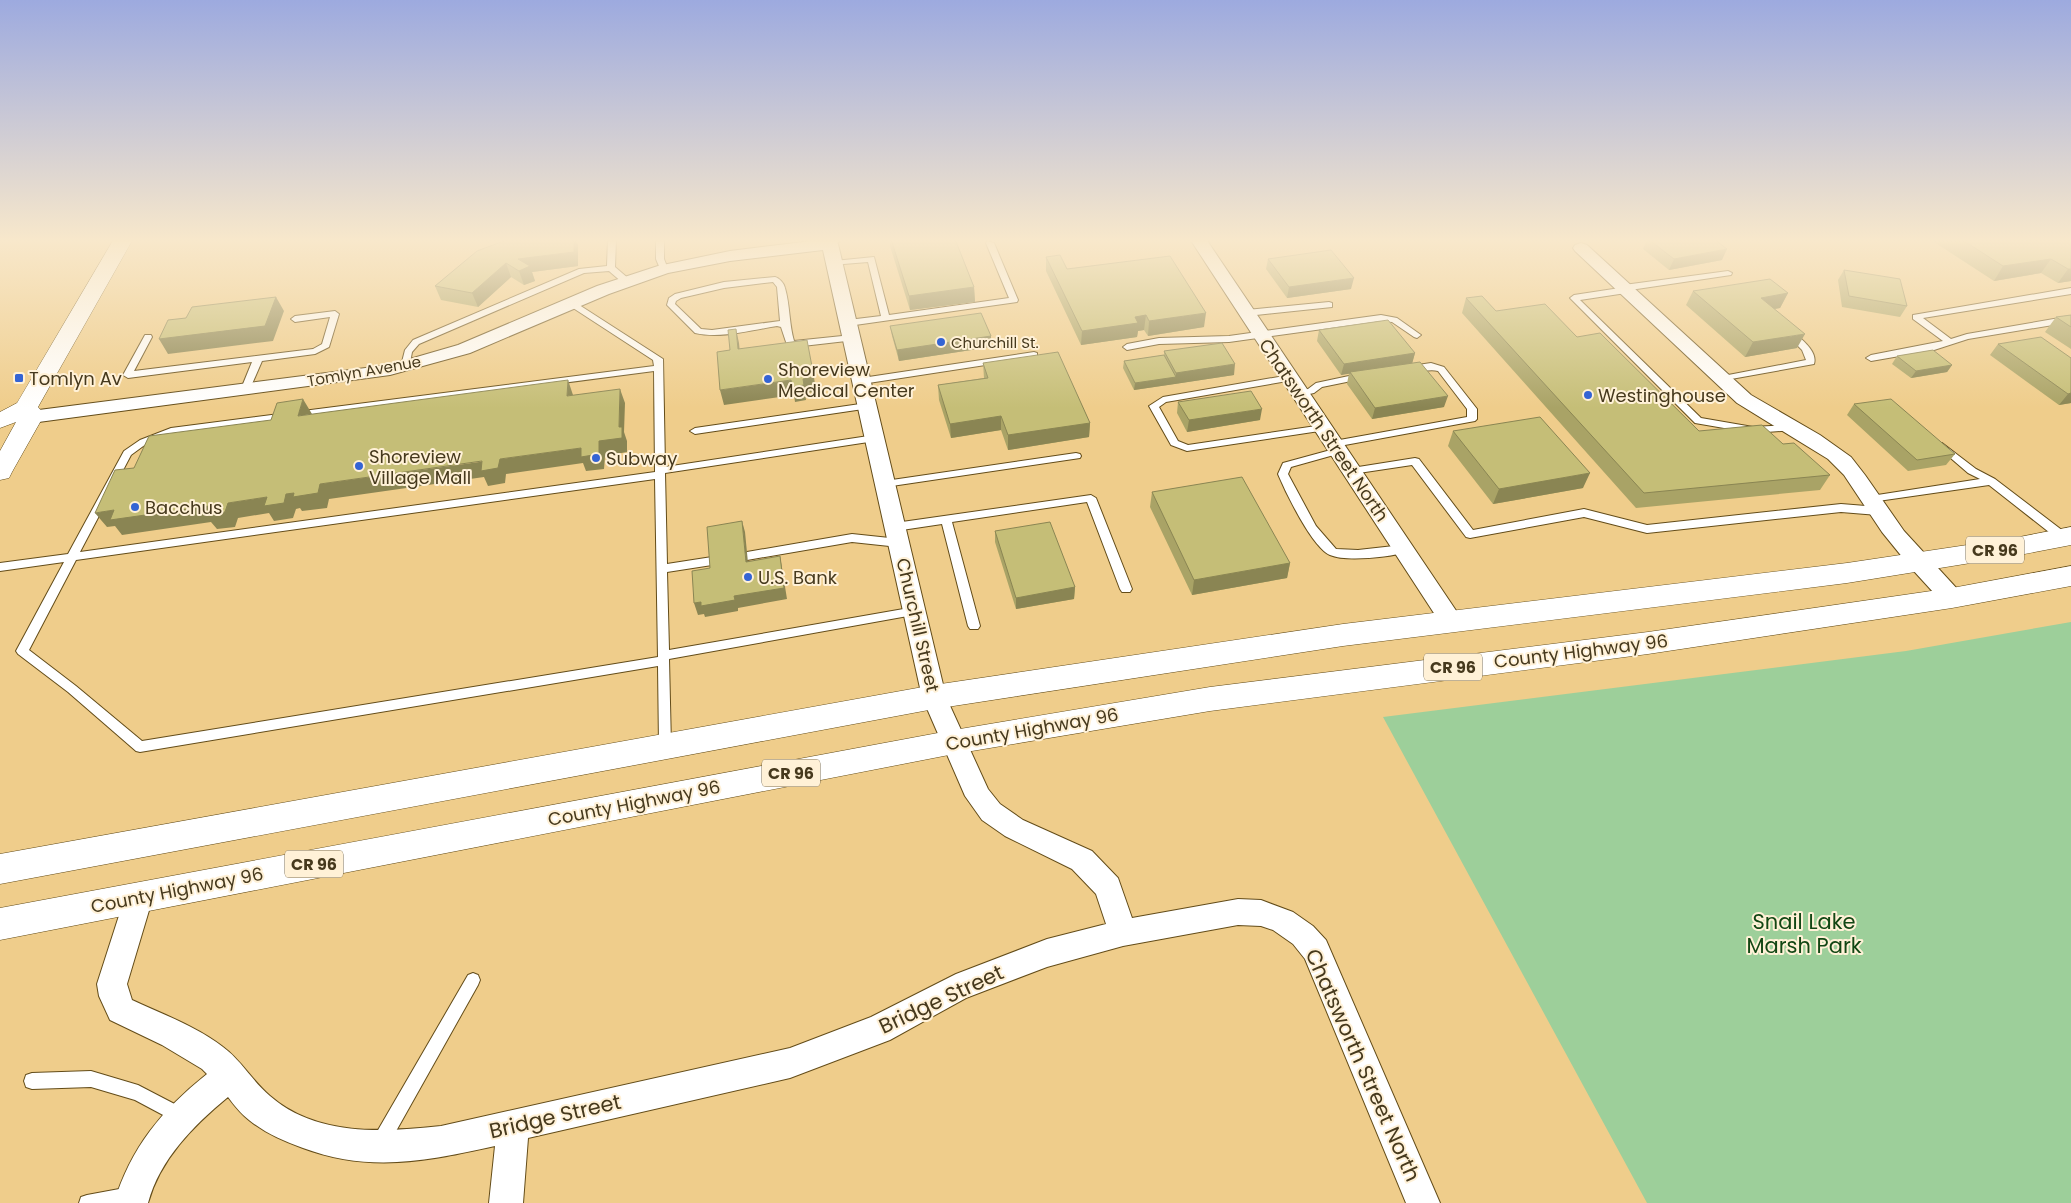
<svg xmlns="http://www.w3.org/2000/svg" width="2071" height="1203" font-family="Poppins,sans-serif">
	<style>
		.green { fill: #9dcf9a }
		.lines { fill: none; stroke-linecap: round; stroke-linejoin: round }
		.service-casing { stroke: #634c19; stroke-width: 2 }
		.minor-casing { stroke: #634c19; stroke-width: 2 }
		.secondary-casing { stroke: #634c19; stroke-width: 1 }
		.primary-casing { stroke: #634c19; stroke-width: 1 }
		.service { fill: #fff; fill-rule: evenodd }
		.minor { fill: #fff; fill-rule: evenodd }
		.secondary { fill: #fff; fill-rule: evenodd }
		.primary { fill: #fff; fill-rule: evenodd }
		.wall { fill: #a9a366 }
		.shaded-wall { fill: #8a8553 }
		.building { fill: #c5be77; stroke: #8a8553 }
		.poi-dot { fill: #3464d4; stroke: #fff1d7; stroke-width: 2 }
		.labels { text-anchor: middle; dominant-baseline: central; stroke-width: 4; stroke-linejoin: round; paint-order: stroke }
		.far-poi-label { font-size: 15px; fill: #46391d; stroke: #fff1d7; text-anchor: start }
		.far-street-label { font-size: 15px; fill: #46391d; stroke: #fff1d7 }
		.shield { fill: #fff1d7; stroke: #7e7055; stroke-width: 1 }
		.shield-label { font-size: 16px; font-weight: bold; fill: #46391d }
		.poi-label { font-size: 18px; fill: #46391d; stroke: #fff1d7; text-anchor: start }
		.street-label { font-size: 18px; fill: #46391d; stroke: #fff1d7 }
		.near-park-label { font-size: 21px; fill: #124714; stroke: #fff1d7 }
		.near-street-label { font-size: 21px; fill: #46391d; stroke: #fff1d7 }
	</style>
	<rect width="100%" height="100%" fill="#efcd8b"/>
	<path class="green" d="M2071,622V1203H1647L1383,717L1906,651Z"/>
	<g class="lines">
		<g class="service-casing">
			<path id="service" d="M608,239H616L615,267L629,279V283H623L609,271L584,273L419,344L412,352L409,368L406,369L401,366L405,350L413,340L579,269L607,266Z
				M656,239H664V259L668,269L667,271H661L656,259Z
				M832,239H843L833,246H827V242Z
				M1196,239H1215L1196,243Z
				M987,241L994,243L1018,300L1017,302L848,326L844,323L848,320L881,316L868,262L831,265L830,263L834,261L874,257L889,315L1009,298L986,243Z
				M1728,271L1732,273L1731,275L1630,290L1626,293L1580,300L1701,418L1753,427L1791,425L1794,426L1796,428L1794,430L1753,433L1695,423L1570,298L1574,295L1620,288L1624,285Z
				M775,277C779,278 784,283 785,288C790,305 789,324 794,341L852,335L855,336V340L794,347L787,345L781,327L777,326C751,330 721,339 695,333L667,305L669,298L675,294L724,282ZM773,282L777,287L780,321L712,330L701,329L675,304L676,301L681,298L724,288Z
				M2071,288V294L1923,318L1951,339L1967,334L2071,316V322L1968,339L1934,350L1871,361L1866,358L1871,355L1943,341L1913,319V315Z
				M573,301L663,359L665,467L875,435L880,438L875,441L665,473L667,564L712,557L717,561L712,565L667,572L669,650L915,607L919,608L921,611L919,614L669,659L671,746L669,750L665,751L661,750L659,746L658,666L140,752L136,751L68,692L18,654L16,651L64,562L0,571V563L68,554L124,451L140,440L171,428L654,366L653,360L570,306V302ZM654,371L655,472L80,552L131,455L146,444L173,434ZM655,479L658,657L142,741L76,686L29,650L76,560Z
				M1329,302L1332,303V307L1247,316L1243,313L1247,310Z
				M335,311L339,314L329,347L315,354L262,361L249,391L246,392L241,389L252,362L128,378L123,375L145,335H151L152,337L134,371L313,349L322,344L330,317L295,322L291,319L295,316Z
				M1381,315L1397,318L1421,335L1417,338L1414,337L1392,322L1381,321L1229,342L1159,344L1127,350L1123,347L1127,344L1159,338L1229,336Z
				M1789,330L1792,331C1801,339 1818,351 1814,364L1720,381L1718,379L1723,376L1806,360L1802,350L1785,333Z
				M1034,352L1037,353V357L862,384L857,381L862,378Z
				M1431,363L1444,367L1477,409V419L1475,421L1334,447L1331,446L1329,444L1331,442L1334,441L1467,417V409L1438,371C1428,368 1414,375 1406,369L1411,366Z
				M1363,373L1366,374V378L1322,387L1314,393L1300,396L1295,393L1297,391L1308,389L1316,383Z
				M1290,375L1293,376V380L1166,402L1159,407L1178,441L1188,445L1323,425L1326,426L1328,428L1326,430L1187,451L1171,445L1149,406L1163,397Z
				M867,403L872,406L870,408L695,434L690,431L695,428Z
				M1942,443L1976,469L1995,479L2067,534L2068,537L2067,540H2059L1989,485L1871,502L1867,501L1866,499L1871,496L1980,479L1968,473L1939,448L1937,446Z
				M1338,448L1343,451L1341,453L1291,467L1288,474L1316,526L1336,549L1358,550L1403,545L1408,549L1407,552C1390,557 1346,562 1330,555C1312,547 1286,493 1278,474L1283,463Z
				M1076,453L1080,454L1081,456L1080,458L885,487L880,484L885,481Z
				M1415,458L1419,459L1473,530L1584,509L1647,525L1841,504L1878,507L1883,511L1878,515L1841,512L1647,533L1584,517L1470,538L1466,537L1412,465L1352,474L1347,471L1352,468Z
				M1091,495L1096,498L1132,589L1130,592H1122L1120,589L1087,502L952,522L980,626L978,629H970L968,626L942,524L895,531L890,527L895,523Z
				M852,534L899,539L904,543L899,547L852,542L747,560L742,556L747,552Z
				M473,973L478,975L480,980L478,985L386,1149L380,1151L374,1149L372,1143L374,1137L468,975Z
				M91,1071L138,1085L186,1110L188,1116L186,1122L180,1124L135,1100L91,1087L32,1089L26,1087L24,1081L26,1075L32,1073Z
				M130,1187L136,1189L138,1195L136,1201L131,1203H79L81,1197L87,1195Z"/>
		</g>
		<g class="minor-casing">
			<path id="minor" d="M828,239L836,241L838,244L946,697L988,789L1000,804L1023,820L1092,851L1118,878L1132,918L1238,899L1261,900L1293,912L1313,926L1326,940L1440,1203H1406L1305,959L1293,944L1273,930L1261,926L1238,925L1123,946L1047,967L966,998L890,1040L790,1078L528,1138L523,1203H489L495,1146C427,1161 370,1173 303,1148C283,1141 265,1133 249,1120C241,1114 234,1105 228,1097C193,1126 160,1159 148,1203H114C131,1147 162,1110 207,1074L202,1069L162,1045L110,1020L99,996L97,984L125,897L129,888L139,884L149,888L153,897L127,984L132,1000C162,1014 196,1026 223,1047C241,1060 253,1082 270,1096C317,1137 384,1132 441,1126L790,1048L871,1017L956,974L1047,939L1106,924L1096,894L1072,869L1005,836L982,820L965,796L922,697L823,250L730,261L668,273L609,294L470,353L390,375L31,423L24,421L21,417L24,413L31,411L389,365L458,345L597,286L658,266L730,251Z
				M1190,239H1206L1459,615L1462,621L1459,627L1451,629L1443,627Z
				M1581,243L1587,245L1751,395L1820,435L1851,457L1865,475L1904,531L1960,592L1963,598L1960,604L1952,606L1944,604L1912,569L1882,532L1844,475L1828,459L1737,403L1575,251L1573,248L1575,245Z"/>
		</g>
		<g class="secondary-casing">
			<path id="secondary" d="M114,239H133L38,407L44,414L43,417L12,472L9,478L0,480V451L16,422L0,428V412L17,403Z"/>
		</g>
		<g class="primary-casing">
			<path id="primary" d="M2071,527V545L2014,556L1847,583L1343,646L934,709L0,884V854L934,685L1343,624L1847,563L2014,538Z
				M2071,566V586L1952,608L1648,654L1210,711L954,754L0,940V908L954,730L1210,687L1648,632L1952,588Z"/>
		</g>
		<use href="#service" class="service"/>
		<use href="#minor" class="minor"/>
		<use href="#secondary" class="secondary"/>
		<use href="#primary" class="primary"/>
	</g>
	<path class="wall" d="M576,239L578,245V266L532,272L535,281L524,285L511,277L478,307L441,300L435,286L508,240Z
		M890,239H955L974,287L975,302L910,310L890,246Z
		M1647,239H1714L1722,260L1669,270L1643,249Z
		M2071,239V281L2058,283L2041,273L1994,281L1931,240Z
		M1046,257L1067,269L1204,327L1148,336L1144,330L1138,331L1137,337L1081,345L1046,271Z
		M1268,259L1351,289L1287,298L1266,269Z
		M1844,270L1907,306L1900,317L1842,307L1838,280Z
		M1693,291L1788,293L1780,308L1775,309L1797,348L1745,357L1686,305Z
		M1466,298L1496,311L1577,337L1699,431L1783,444L1830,475L1820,490L1636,508L1462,313Z
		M2071,315V349L2045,332L2056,317Z
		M890,326L991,336V347L899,361L892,336Z
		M1319,330L1415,353L1412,363L1444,407L1372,419L1347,384L1349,373L1341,375L1317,341Z
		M1998,344L2071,358V403L2059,405L1990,355Z
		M1164,351L1234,375L1134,390L1123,368L1124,361L1164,355Z
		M1897,356L1952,365L1947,372L1911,378L1892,364Z
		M983,363L1090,423L1089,437L1008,450L1001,430L951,438L939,400L938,385L984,378Z
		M1178,402L1260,420L1187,432L1177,413Z
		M1854,404L1955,454L1946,465L1908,471L1847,415Z
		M1453,431L1583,488L1493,504L1448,446Z
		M1152,492L1290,563L1287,578L1192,595L1150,507Z
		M995,531L1075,587L1074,599L1016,609L995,542Z"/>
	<path class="shaded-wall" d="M574,239H576L578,245V266L532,272L535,281L524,285L519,271L518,259Z
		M1727,249L1722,260L1669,270L1674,259Z
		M2051,259L2041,273L1994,281L2003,266Z
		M506,263L511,277L478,307L472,293Z
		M2068,269H2071V281L2058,283Z
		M1354,278L1351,289L1287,298L1289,287Z
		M974,287L975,302L910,310L909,296Z
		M1788,293L1780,308L1754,312L1761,298Z
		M276,297L284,311L273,341L168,354L159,339Z
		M1206,313L1204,327L1148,336L1149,321Z
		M1146,315L1144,330L1138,331L1137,337L1081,345L1082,331L1135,317Z
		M736,329L739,343L741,364L738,349Z
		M1805,334L1797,348L1745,357L1753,342Z
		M991,336V347L899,361L897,350Z
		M1415,353L1412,364L1341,375L1344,364Z
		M1235,364L1234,375L1175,384L1176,373Z
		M1952,365L1947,372L1911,378L1916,371Z
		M814,377L816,392L805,393L806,400L795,402L794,395L724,405L720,390Z
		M1176,377L1175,384L1134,390L1135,383Z
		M568,380L573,395L567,396Z
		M620,389L625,403L624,432L627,441V452L605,456L604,469L586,471L583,463L506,474L505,483L488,486L484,477L329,499L327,508L302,511L300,508L296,509L293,518L274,521L269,513L238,518L235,527L217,529L211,522L122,535L115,526L107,527L95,513L114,510L228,503L286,494L320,484L581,448L599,441L619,427Z
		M2071,393V403L2059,405L2068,394Z
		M1448,396L1444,407L1372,419L1375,408Z
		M303,399L312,414L298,416Z
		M1262,409L1260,420L1187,432L1189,420Z
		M1001,416V430L951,438L950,424Z
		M1090,423L1089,437L1008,450V435Z
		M1590,473L1583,488L1493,504L1499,489Z
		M742,521L745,532L749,573L746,562Z
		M780,556L782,568L787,599L738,608V611L705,617L704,614L698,615L694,603L734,596Z
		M1290,563L1287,578L1192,595L1194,580Z
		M1075,587L1074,599L1016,609V598Z"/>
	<path class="building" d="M509,239H574V252L518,259L530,266L519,271L506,263L472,293L435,286L477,251Z
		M891,239H955L974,287L909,296Z
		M1648,239H1714L1727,249L1674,259Z
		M1961,239H2071V269H2068L2051,259L2003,266Z
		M1331,250L1354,278L1289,287L1268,259Z
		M1060,255L1067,269L1170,256L1206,313L1149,321L1146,315L1135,317L1138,323L1082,331L1046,257Z
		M1844,270L1900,279L1907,306L1849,296Z
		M1770,279L1788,293L1761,298L1805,334L1753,342L1693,291Z
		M1482,296L1496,311L1545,304L1577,337L1600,333L1699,431L1762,425L1783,444L1794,443L1830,475L1644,493L1466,298Z
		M276,297L265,326L159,339L168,320L186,318L192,307Z
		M981,313L991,336L897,350L890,326Z
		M2071,315V327L2056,317Z
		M1388,320L1415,353L1344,364L1319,330Z
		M736,329L738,349L807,340L814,377L803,379L804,385L792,387L791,380L720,390L717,352L730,350L728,330Z
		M2041,337L2071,358V393L2068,394L1998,344Z
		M1222,343L1235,364L1176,373L1164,351Z
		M1933,350L1952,365L1916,371L1897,356Z
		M1058,352L1090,423L1008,435L1001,416L950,424L938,385L988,378L983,363Z
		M1164,355L1176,377L1135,383L1124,361Z
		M1420,362L1448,396L1375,408L1350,372Z
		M568,380L567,396L620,389L619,427H622V438L599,441V454L581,457V448L500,459L498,468L481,471L482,461L320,484L318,493L293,497L294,493L286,494L284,503L264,506L267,497L228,503L225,512L206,514L209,506L110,520L114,510L95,513L115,470L134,468L149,436L271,420L277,403L303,399L298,416Z
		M1251,391L1262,409L1189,420L1178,402Z
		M1891,399L1955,454L1917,460L1854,404Z
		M1540,417L1590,473L1499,489L1453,431Z
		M1242,477L1290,563L1194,580L1152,492Z
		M742,521L746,562L780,556L784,588L734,596L735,600L701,606V602L694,603L692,571L710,568L707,527Z
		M1050,522L1075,587L1016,598L995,531Z"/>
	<linearGradient id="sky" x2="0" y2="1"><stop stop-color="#9daadf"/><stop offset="0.59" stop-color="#f8e8cb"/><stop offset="1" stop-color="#f8e8cb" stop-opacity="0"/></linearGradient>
	<rect width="2071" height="408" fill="url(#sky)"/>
	<g class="poi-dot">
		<circle cx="941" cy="342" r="5"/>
		<rect x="14" y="373" width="10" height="10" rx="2.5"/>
		<circle cx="768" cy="379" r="5"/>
		<circle cx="1588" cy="395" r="5"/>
		<circle cx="596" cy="458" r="5"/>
		<circle cx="359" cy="466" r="5"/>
		<circle cx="135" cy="507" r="5"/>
		<circle cx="748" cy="577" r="5"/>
	</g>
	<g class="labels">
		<g class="far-poi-label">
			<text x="951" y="342">Churchill St.</text>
		</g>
		<g class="far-street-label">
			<text transform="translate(364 371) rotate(-10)">Tomlyn Avenue</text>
		</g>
		<g class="shield">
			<rect x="1966" y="536.5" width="58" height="27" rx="4"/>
			<rect x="1424" y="653.5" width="58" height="27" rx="4"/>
			<rect x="762" y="759.5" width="58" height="27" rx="4"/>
			<rect x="285" y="850.5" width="58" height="27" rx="4"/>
		</g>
		<g class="shield-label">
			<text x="1995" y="550">CR 96</text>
			<text x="1453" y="667">CR 96</text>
			<text x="791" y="773">CR 96</text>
			<text x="314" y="864">CR 96</text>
		</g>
		<g class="poi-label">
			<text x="778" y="369">Shoreview<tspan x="778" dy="21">Medical Center</tspan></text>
			<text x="29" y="378">Tomlyn Av</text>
			<text x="1598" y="395">Westinghouse</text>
			<text x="369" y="456">Shoreview<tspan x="369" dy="21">Village Mall</tspan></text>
			<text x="606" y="458">Subway</text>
			<text x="145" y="507">Bacchus</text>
			<text x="758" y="577">U.S. Bank</text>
		</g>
		<g class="street-label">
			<text transform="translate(1324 430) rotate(56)">Chatsworth Street North</text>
			<text transform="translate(918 625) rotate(77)">Churchill Street</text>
			<text transform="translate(1581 651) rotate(-7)">County Highway 96</text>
			<text transform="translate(1032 729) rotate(-10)">County Highway 96</text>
			<text transform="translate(634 803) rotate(-11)">County Highway 96</text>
			<text transform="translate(177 890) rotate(-11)">County Highway 96</text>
		</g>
		<g class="near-park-label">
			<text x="1804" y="921">Snail Lake<tspan x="1804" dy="24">Marsh Park</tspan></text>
		</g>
		<g class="near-street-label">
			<text transform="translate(941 999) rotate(-25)">Bridge Street</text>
			<text transform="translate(1363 1065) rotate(66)">Chatsworth Street North</text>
			<text transform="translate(555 1116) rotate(-13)">Bridge Street</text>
		</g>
	</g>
</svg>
